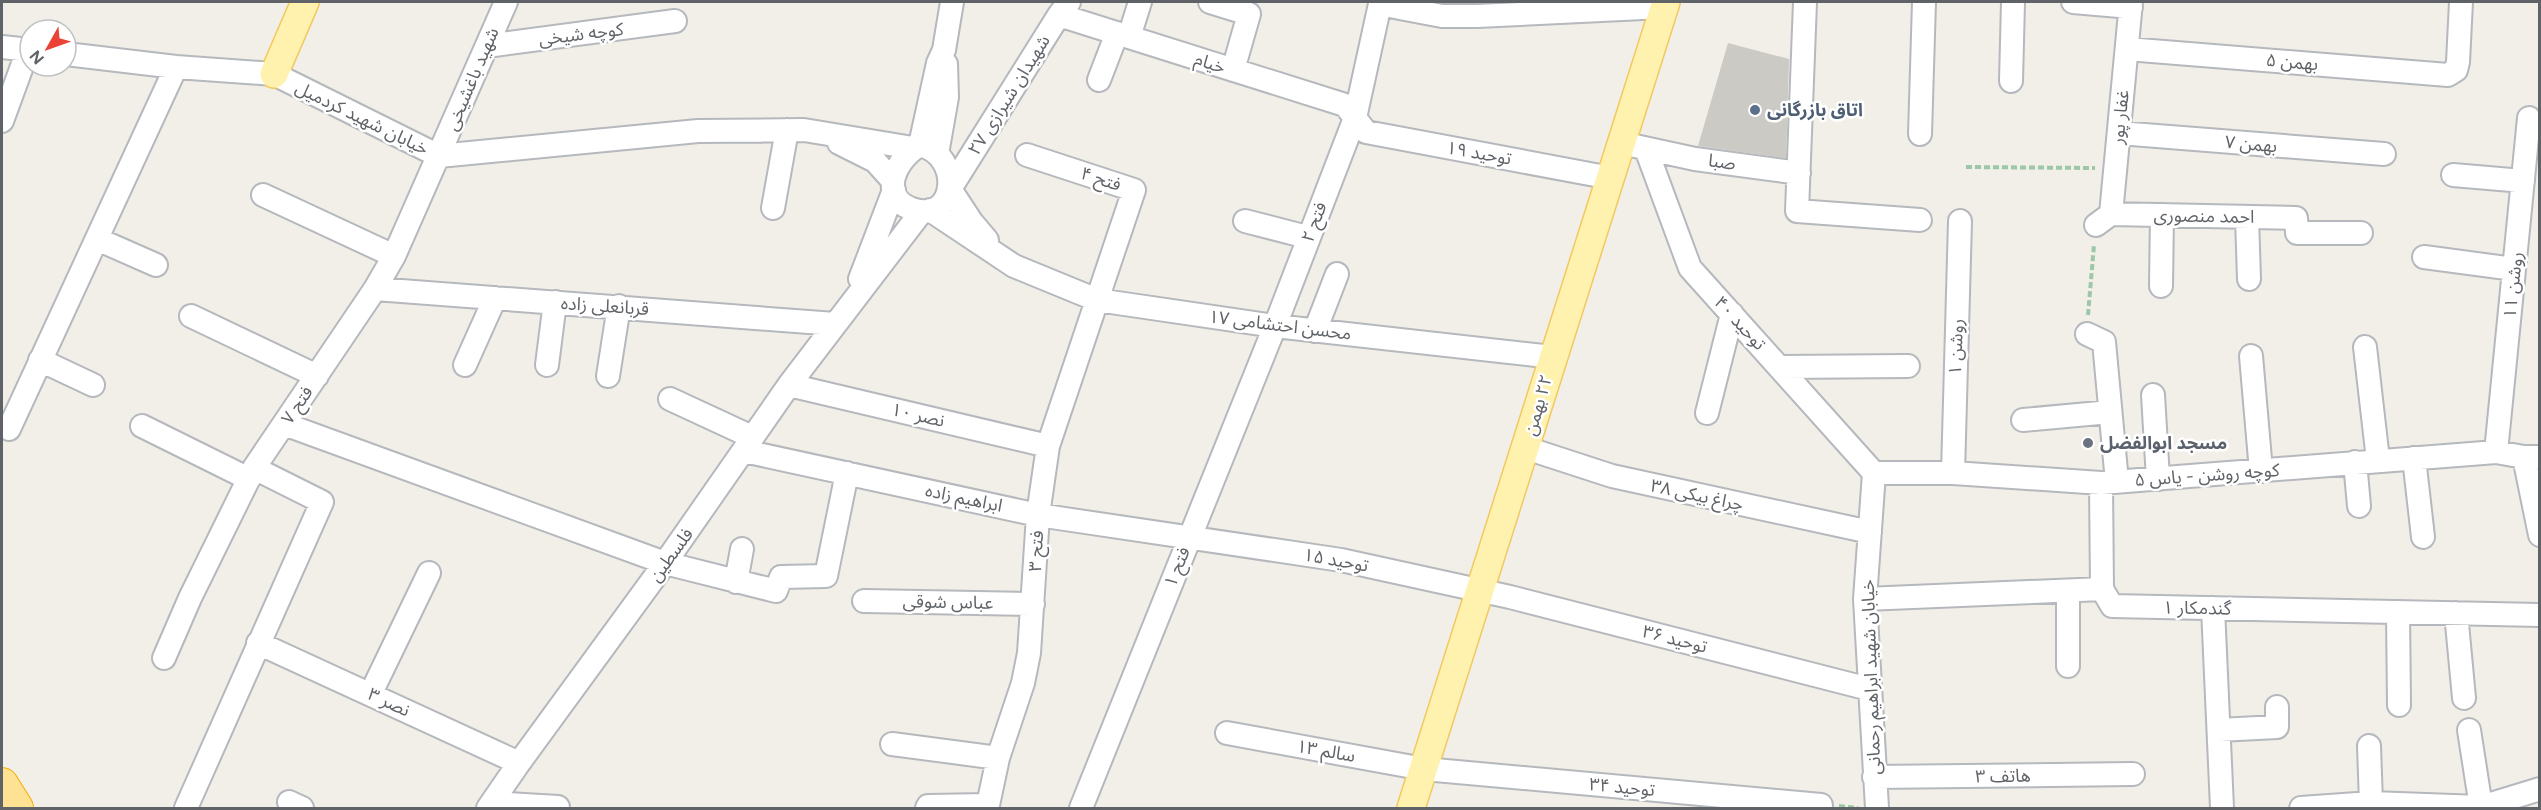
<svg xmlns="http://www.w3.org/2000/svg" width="2541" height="810" font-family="Figtree,'Noto Sans Arabic',sans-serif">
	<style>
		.building { fill: #cccac5 }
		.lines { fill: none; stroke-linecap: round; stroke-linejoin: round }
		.minor-casing { stroke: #b5b8bc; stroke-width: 26 }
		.major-casing { stroke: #f2c960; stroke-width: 30 }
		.highway-casing { stroke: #f9ab00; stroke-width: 34 }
		.path { stroke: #9cc7a9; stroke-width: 4; stroke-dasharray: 6 3; stroke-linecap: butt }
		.minor { stroke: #fff; stroke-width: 22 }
		.major { stroke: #fff2af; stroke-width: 27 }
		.highway { stroke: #fde293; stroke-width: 32 }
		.service-dot { fill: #5c6f8a; stroke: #fff; stroke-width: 2 }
		.worship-dot { fill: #6b7280; stroke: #fff; stroke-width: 2 }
		.labels { text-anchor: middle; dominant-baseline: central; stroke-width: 5; stroke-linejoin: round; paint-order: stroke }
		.street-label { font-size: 18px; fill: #5f6368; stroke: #fff }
		.service-label { font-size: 18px; font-weight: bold; fill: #4e5e75; stroke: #fff; text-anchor: start }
		.worship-label { font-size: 18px; font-weight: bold; fill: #5b616d; stroke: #fff; text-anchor: start }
	</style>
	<rect width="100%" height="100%" fill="#f1efe8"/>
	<path class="building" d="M1728,43L1789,59L1786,158L1698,146Z"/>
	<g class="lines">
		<g class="minor-casing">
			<path id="minor" d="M1210,2L1249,14L1233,70
				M1805,2L1797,211L1920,220
				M2073,2L2131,7
				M1405,9L1442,16H1477L1664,7
				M1059,15L1345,105L1366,132L1611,178
				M1129,37L1140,2
				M487,46L675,21
				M2,47L30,50
				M2127,49L2448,75L2456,70L2458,62L2461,2
				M66,54L176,67L274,74L439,156L698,131L804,130L913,148
				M1099,80L1117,33
				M2011,81L2013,2
				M2,121L28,50
				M2119,133L2384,154
				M1920,134L1924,2
				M839,143L875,161L893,181
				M920,145C964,156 956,225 912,209C877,197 896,158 920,145Z
				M920,145L938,63L944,50L952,2
				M1635,146L1695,159L1799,173
				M1646,149L1690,268L1874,473
				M937,154L947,97L946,64
				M2453,175L2523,181
				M263,195L394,256
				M773,208L787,130
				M930,210L1014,266L1097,300L1275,326L1553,357
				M2111,214L2296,218L2297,233H2361
				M2247,217L2249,279
				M1245,221L1307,237
				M2096,225L2111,214L2131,2
				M97,239L156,265
				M987,240L971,221L950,189L1059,15L1069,2
				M2424,257L2514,269
				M860,279L894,190
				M2161,286L2162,215
				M375,289L835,324
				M191,316L317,376
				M1315,331L1337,274
				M2087,334L2104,342L2117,482
				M2365,347L2378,460
				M2251,356L2261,471
				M40,360L93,385
				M465,365L495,298
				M547,365L555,302
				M1781,367L1908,366
				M608,376L619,306
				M789,385L1048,446
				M2153,395L2158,479
				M670,399L752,437
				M1707,413L1732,314
				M2023,420L2110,412
				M284,424L665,563L776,591L781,577L826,576L847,473
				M142,426L249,479
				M9,429L176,67
				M1526,448L1612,476L1870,532
				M744,451L1038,515L1341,560L1510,597L1869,689
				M2496,452L2529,118
				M2524,457L2540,535
				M2414,458L2423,537
				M2355,462L2359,506
				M1874,473H1953L2101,483L2496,452L2524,457H2540
				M1874,473L1865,599L1877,808
				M1953,473L1960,221
				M2101,483L2102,589
				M736,582L742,549
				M1865,599L2102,589L2112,606L2540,615
				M864,601L1033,604
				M2213,608L2222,808
				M2398,612L2399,705
				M2456,613L2464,698
				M258,643L519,763
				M164,658L190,598L254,468L375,289L394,256L506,2
				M2068,666V591
				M371,693L429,573
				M2219,730L2277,727V707
				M2469,730L2481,807
				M1227,733L1424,769L1821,805
				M892,744L998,758
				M2369,746L2371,803
				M1874,777L2133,774
				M289,802L302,808
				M492,803L558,807V808
				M186,808L322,502L254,468
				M488,808L519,763L665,563L789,385L922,211
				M927,808L928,806L988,805L998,758L1023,683L1029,653L1038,515L1048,446L1134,190L1027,155
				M1081,808L1275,326L1355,118L1380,4L1405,9L1407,2
				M2301,808L2371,803L2481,807L2540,789"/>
		</g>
		<g class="major-casing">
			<path id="major" d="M274,74L305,2
				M1411,808L1666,2"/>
		</g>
		<g class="highway-casing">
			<path id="highway" d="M2,784L17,808"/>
		</g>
		<path class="path" d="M1966,167L2095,168
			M2088,315L2094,245
			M1839,806L1858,808"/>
		<use href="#minor" class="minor"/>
		<use href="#major" class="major"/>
		<use href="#highway" class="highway"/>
	</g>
	<circle class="service-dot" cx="1755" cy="110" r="6"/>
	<circle class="worship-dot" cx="2088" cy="443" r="6"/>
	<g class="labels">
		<g class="street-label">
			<text transform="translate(581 34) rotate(-7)">کوچه شیخی</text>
			<text transform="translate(2292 62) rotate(5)">بهمن ۵</text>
			<text transform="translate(1210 63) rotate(18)">خیام</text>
			<text transform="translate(472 79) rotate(-67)">شهید باغشیخی</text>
			<text transform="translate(1009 95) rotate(-58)">شهیدان شیرازی ۲۷</text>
			<text transform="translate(2120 117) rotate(-84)">غفار پور</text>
			<text transform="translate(362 118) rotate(26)">خیابان شهید کردمیل</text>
			<text transform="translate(2251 144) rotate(5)">بهمن ۷</text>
			<text transform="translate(1479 153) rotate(10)">توحید ۱۹</text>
			<text transform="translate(1722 162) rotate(8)">صبا</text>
			<text transform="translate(1101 179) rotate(18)">فتح ۴</text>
			<text transform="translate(2204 216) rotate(1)">احمد منصوری</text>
			<text transform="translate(1314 222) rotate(-69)">فتح ۲</text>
			<text transform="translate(2513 285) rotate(-84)">روشن ۱۱</text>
			<text transform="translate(605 306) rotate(4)">قربانعلی زاده</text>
			<text transform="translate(1740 323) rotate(47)">توحید ۴۰</text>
			<text transform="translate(1280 325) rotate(7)">محسن احتشامی ۱۷</text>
			<text transform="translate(1956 347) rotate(-88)">روشن ۱</text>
			<text transform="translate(297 405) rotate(-56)">فتح ۷</text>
			<text transform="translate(1538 405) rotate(-74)">٢٢ بهمن</text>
			<text transform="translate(918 415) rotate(13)">نصر ۱۰</text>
			<text transform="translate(2207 475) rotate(-4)">کوچه روشن - یاس ۵</text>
			<text transform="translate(1697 495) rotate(12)">چراغ بیکی ۳۸</text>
			<text transform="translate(964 498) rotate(12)">ابراهیم زاده</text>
			<text transform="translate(1036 551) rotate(-87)">فتح ۳</text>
			<text transform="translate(671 555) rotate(-54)">فلسطین</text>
			<text transform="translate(1336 560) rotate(10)">توحید ۱۵</text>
			<text transform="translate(1177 567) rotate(-68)">فتح ۱</text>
			<text transform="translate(948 602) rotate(1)">عباس شوقی</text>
			<text transform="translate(2197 608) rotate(1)">گندمکار ۱</text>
			<text transform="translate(1675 639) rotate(14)">توحید ۳۶</text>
			<text transform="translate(1871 677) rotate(-92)">خیابان شهید ابراهیم رحمانی</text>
			<text transform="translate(389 702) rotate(25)">نصر ۳</text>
			<text transform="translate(1326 751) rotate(10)">سالم ۱۳</text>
			<text transform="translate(2003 776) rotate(-1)">هاتف ۳</text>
			<text transform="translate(1622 787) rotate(5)">توحید ۳۴</text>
		</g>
		<g class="service-label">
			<text x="1767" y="110">اتاق بازرگانی</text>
		</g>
		<g class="worship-label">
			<text x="2100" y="443">مسجد ابوالفضل</text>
		</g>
	</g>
	<rect width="2541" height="810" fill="none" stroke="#5f6368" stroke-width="6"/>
	<g transform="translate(48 48) rotate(230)"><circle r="28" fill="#ffffff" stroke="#bfc1c3" stroke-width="1.5"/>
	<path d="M0-4.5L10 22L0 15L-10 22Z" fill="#ea4335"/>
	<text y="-9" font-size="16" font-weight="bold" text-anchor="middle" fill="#5f6368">N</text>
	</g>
</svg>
